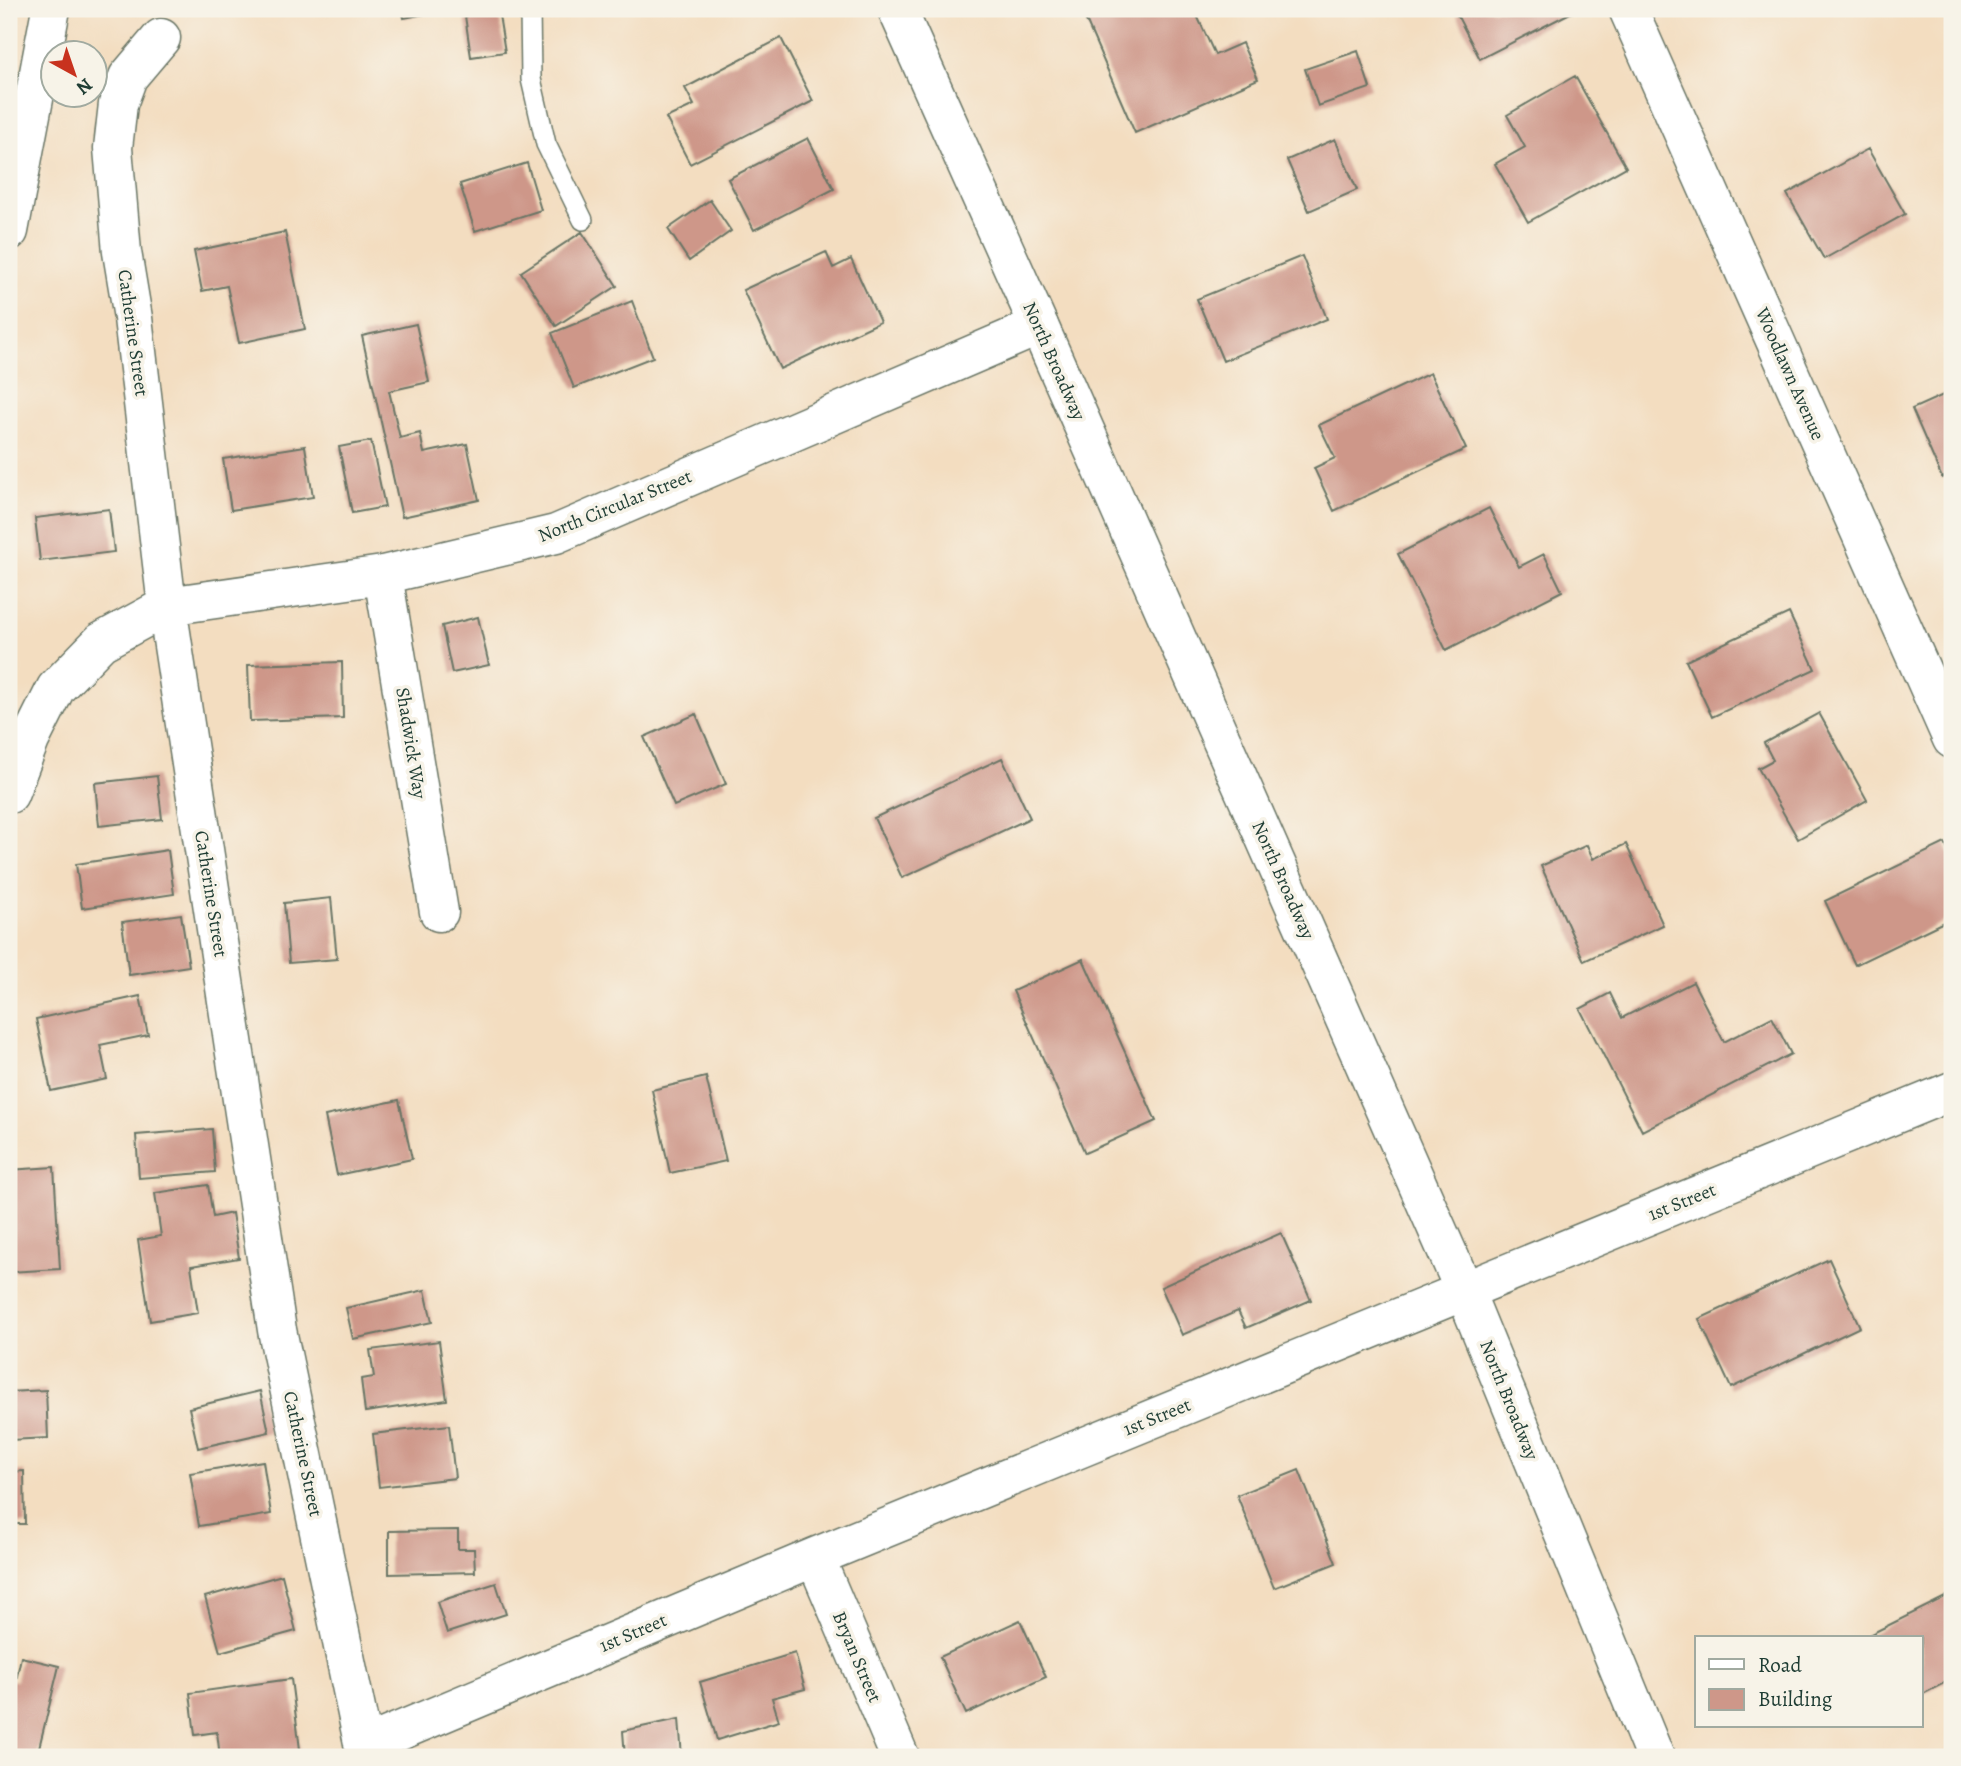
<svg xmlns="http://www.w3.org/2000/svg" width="1961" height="1766" font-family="Alegreya,serif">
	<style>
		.building { fill: #ce9789 }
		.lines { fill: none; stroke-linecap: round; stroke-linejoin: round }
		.lane-casing { stroke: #697565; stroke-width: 22 }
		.street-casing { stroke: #697565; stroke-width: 41 }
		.secondary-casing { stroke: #697565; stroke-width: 41 }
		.highway-casing { stroke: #697565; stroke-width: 41 }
		.lane { stroke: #fff; stroke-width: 19 }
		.street { stroke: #fff; stroke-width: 38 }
		.secondary { stroke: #fff; stroke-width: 38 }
		.highway { stroke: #fff; stroke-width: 38 }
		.labels { text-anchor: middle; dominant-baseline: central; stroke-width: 7; stroke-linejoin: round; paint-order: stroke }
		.street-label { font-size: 19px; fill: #1f3d34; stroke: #f7f3e8 }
	</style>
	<rect width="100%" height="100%" fill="#f7f3e8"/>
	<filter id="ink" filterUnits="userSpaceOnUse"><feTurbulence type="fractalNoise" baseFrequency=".0143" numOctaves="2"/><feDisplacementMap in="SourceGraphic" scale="14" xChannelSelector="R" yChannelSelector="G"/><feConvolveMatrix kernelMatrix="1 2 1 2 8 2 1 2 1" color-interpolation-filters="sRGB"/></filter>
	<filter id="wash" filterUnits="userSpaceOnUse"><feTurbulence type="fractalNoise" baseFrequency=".00686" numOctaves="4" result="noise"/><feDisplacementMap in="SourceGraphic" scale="28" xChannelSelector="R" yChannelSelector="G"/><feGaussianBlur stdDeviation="1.57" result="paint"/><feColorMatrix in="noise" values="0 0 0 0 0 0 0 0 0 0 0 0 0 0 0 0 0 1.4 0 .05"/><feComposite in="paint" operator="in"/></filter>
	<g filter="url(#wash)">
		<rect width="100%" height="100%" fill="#f3ddc0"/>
		<g id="blocks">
			<path class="building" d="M402,9H445V10L404,18Z
				M464,9H498L505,52L471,57Z
				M1081,9H1194L1215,55L1242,43L1258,79L1135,133Z
				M1470,9H1578L1480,59L1457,15Z
				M781,38L813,101L690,164L666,118L694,105L685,88Z
				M1358,51L1370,88L1318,106L1305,69Z
				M1575,76L1626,167L1528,222L1495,164L1525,147L1507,115Z
				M808,138L834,189L754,230L728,179Z
				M1335,139L1357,190L1309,211L1287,160Z
				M1868,149L1905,214L1824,259L1787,194Z
				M527,163L541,210L475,231L460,184Z
				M710,200L731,231L689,261L668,229Z
				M285,232L305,329L239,343L227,286L202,291L194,251Z
				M582,232L617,286L556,326L521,272Z
				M826,252L833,268L851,259L880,322L780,369L743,290Z
				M1302,256L1327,319L1223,361L1197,299Z
				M632,301L653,357L574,388L552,333Z
				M416,324L429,382L389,391L400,438L420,433L424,453L467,444L479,500L402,517L362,336Z
				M1430,373L1466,449L1334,511L1314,468L1335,458L1319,425Z
				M1952,391V474L1942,478L1912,409Z
				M371,441L385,507L352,513L339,447Z
				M305,446L313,497L231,510L223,459Z
				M1489,508L1519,567L1544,554L1562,591L1446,650L1398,554Z
				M109,509L114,552L40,561L35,518Z
				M1789,613L1815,669L1712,717L1686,661Z
				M478,617L489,665L452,673L442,626Z
				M342,662L343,718L250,721L248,665Z
				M1819,713L1867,800L1798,839L1758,768L1773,760L1764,743Z
				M696,714L726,784L674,806L644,737Z
				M1002,758L1030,818L902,878L874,818Z
				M157,776L162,819L99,826L95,783Z
				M1945,843L1952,859V918L1855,965L1825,901Z
				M1626,844L1663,925L1584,961L1541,866L1587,845L1593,859Z
				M168,850L174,894L82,908L76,864Z
				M331,898L337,959L289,963L284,903Z
				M181,914L189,966L129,975L122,922Z
				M1083,959L1156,1121L1085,1153L1013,991Z
				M1693,982L1724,1042L1772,1017L1791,1054L1642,1131L1580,1009L1610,993L1622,1018Z
				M140,996L148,1035L100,1045L107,1079L51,1091L36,1019Z
				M706,1077L726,1161L670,1173L652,1090Z
				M399,1100L412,1159L337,1175L325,1116Z
				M212,1129L215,1172L139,1178L136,1135Z
				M54,1167L60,1269L9,1272V1170Z
				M208,1185L213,1217L232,1213L239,1258L191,1266L198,1313L150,1321L138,1240L161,1236L155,1193Z
				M1281,1233L1311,1300L1246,1328L1238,1311L1182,1335L1161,1287Z
				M1829,1259L1860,1327L1731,1388L1699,1319Z
				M425,1290L432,1322L353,1339L346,1308Z
				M439,1341L447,1400L365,1412L361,1379L374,1377L370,1350Z
				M46,1390L48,1438L10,1440L9,1392Z
				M260,1391L269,1432L198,1448L189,1408Z
				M449,1425L455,1478L379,1487L373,1434Z
				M263,1461L271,1514L199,1526L190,1473Z
				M1299,1470L1336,1563L1274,1588L1237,1495Z
				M24,1471L25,1524H9V1472Z
				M458,1530V1549H474L475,1572L389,1574V1531Z
				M282,1575L296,1631L220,1652L205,1597Z
				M496,1583L506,1614L447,1633L437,1602Z
				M1949,1595L1952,1601V1679L1921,1695V1638H1863Z
				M1020,1620L1046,1677L966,1714L940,1657Z
				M795,1653L805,1689L772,1698L779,1721L717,1740L700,1682Z
				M21,1657L59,1666L37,1756L9,1749V1680L16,1681Z
				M291,1679L301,1757H220L217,1732L195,1735L190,1693Z
				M679,1719L682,1757H625L623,1731Z"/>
		</g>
	</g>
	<g filter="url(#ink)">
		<use href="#blocks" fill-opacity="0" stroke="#697565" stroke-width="2"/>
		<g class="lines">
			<g class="lane-casing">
				<path id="lane" d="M530,9L531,79L546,144L583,220"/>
			</g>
			<g class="street-casing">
				<path id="street" d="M1628,9L1952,739
					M161,38L128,77L118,104L113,148L122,252L133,318L167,606L277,1330L366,1757
					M383,575L439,912
					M9,794L30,740L56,688L101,642L167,606L383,575L556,534L1039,326
					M815,1557L900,1757
					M364,1746L815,1557L1952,1091"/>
			</g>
			<g class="secondary-casing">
				<path id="secondary" d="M897,9L1039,326L1465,1292L1655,1757"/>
			</g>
			<g class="highway-casing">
				<path id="highway" d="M9,231L51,9"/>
			</g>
			<use href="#lane" class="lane"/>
			<use href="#street" class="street"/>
			<use href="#secondary" class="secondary"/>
			<use href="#highway" class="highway"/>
		</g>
	</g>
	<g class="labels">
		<g class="street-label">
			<text transform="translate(133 333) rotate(82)">Catherine Street</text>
			<text transform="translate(1054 361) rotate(66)">North Broadway</text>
			<text transform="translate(1790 374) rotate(66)">Woodlawn Avenue</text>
			<text transform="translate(615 506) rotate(-22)">North Circular Street</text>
			<text transform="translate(411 743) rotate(81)">Shadwick Way</text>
			<text transform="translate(1283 880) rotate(66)">North Broadway</text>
			<text transform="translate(211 894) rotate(81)">Catherine Street</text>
			<text transform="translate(1682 1202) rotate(-22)">1st Street</text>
			<text transform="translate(1509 1400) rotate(68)">North Broadway</text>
			<text transform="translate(1157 1417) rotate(-22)">1st Street</text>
			<text transform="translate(303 1454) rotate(78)">Catherine Street</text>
			<text transform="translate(633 1633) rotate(-23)">1st Street</text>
			<text transform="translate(857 1657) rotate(67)">Bryan Street</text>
		</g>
	</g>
	<rect width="1961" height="1766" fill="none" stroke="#f7f3e8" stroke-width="35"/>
	<rect x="1695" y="1636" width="228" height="91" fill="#f7f3e8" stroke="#a1aaa0" stroke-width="2"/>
	<rect x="1709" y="1659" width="35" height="10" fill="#ffffff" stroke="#a1aaa0" stroke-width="2"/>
	<text x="1758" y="1672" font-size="21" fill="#1f3d34">Road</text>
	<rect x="1709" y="1689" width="35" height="21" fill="#ce9789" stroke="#a1aaa0" stroke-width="2"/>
	<text x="1758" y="1706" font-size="21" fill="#1f3d34">Building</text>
	<g transform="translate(74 74) rotate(140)"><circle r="33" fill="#f7f3e8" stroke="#a1aaa0" stroke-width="2"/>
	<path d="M0-5L12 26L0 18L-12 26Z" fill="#c8321e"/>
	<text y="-10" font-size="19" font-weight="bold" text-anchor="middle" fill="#1f3d34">N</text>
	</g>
</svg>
